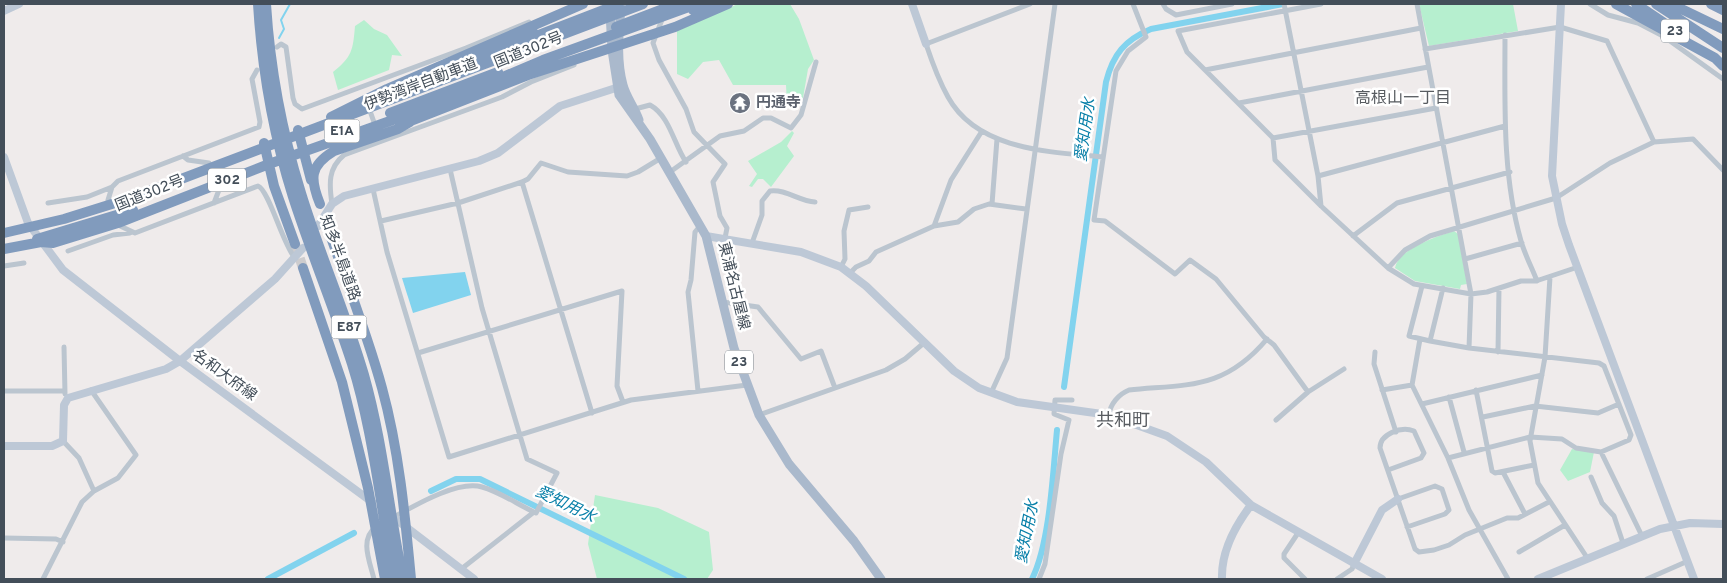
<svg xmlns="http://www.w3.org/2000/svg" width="1727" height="583" font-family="Overpass,'Noto Sans JP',sans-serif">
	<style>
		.green { fill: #b6efcf }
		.water { fill: #82d3ee }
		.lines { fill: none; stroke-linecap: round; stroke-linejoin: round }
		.stream { stroke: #82d3ee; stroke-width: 2 }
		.canal { stroke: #82d3ee; stroke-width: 6 }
		.highway-tunnel { stroke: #cdccce; stroke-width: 10; stroke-dasharray: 10 5; stroke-linecap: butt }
		.street { stroke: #bbc5cf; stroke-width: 5 }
		.secondary { stroke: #bdc8d6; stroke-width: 8 }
		.primary { stroke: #aab9cc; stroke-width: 9 }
		.highway { stroke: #819bbd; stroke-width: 10 }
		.labels { text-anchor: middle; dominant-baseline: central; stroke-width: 5; stroke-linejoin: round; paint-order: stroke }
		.shield { fill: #fff; stroke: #7b838b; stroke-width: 1 }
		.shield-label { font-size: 14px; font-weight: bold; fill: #434e59 }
		.street-label { font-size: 15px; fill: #434e59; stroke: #fff }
		.worship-label { font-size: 15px; font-weight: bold; fill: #5b616d; stroke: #fff; text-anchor: start }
		.neighbourhood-label { font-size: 16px; fill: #585c61; stroke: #fff }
		.water-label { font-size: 16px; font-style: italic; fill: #077fa8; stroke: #fff }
		.quarter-label { font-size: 18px; fill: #585c61; stroke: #fff }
	</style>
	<rect width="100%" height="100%" fill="#efebeb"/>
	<path class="green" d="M738,4H790L799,19L814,60L808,69L803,98L787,105L786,85H733L719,60L703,62L688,79L677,74V31Z
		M1419,4H1513L1518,31L1429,46Z
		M364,20L374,29L387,35L402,56L392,55L389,70L338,90L333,72C352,57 353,50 355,26Z
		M792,131L794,133L787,146L794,156L771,187L763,179H758L752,187L749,186L757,174L748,161L781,142Z
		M1454,231L1458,234L1467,284L1461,285L1460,289L1415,281L1395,268C1398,249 1438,236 1454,231Z
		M1572,449L1594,452L1590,472L1568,481L1560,470Z
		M595,495L658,508L709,532L713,570L707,579H597L588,544Z"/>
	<path class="water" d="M465,272L471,295L413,313L402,278Z"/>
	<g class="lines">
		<path class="stream" d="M279,38L284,29L281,20L290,4"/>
		<path class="canal" d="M1064,387L1106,82C1113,54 1125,40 1151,29L1283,4
			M431,491L456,479H480L684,579
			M268,579L354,533
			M1032,579C1050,543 1053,472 1057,430"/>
		<path class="highway-tunnel" d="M295,244L303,268"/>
		<path class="street" d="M1030,4L926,44C932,62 939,81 948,97C977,150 1050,152 1103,157
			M1133,4L1146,37L1128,51L1116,71L1094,220L1105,221L1175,274L1190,260L1216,279L1264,337L1274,345L1308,392
			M1163,4L1166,9L1176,15L1232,4
			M1284,4L1318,176L1321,206
			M1321,4L1178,31L1187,52L1273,138L1275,160L1321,206L1388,268L1414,284L1471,294L1487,292L1521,281H1536L1578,267
			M1417,4L1471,294L1469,348
			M1590,4L1608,15L1638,23L1663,36L1723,79
			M663,17L653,43L659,60L686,109L694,132L725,164L713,182L720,216L727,228L725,238
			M1505,35C1505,103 1502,175 1521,241C1525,255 1532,268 1537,281
			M277,47L281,44L286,47L293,98L295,104L302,109L466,48L529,22
			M1425,49L1560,27L1607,41L1654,142
			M1205,70L1421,28
			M1239,103L1428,67
			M369,108L376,128
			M635,109L650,105C670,116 674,145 686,162
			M1273,138L1436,108
			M183,156L188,160L209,163
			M450,169L482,308L527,459L557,473L536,513
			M670,172L720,136L744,131L763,118H771L791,128L801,115L816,62
			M1318,176L1505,126
			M522,182L592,413
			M373,189L387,252L449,457L631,400L747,385
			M108,200L112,187L118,181L259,127L260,122L252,79L257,70
			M48,203L87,197L112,187
			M214,203L222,182
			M332,204C329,184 328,168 344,155L502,97L531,82L574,65
			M992,204L997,139
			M381,221L458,203L522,182L528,179L541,163L568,172L627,176L638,172L661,158
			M116,224L135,233L258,186C269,190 283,245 295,258
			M934,226L951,180L982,131
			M1353,236L1397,203L1510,172
			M752,243L762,215V201L770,191C786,189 799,201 815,202
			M68,251L113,235L130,233
			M1465,259L1522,243
			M4,266L24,263
			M841,267L845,259L844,231L849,210L868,207
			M1388,268L1405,250L1430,236L1556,198L1610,163L1654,142L1693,139L1723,170
			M850,273L856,267L869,261L876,252L934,226L958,222L974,209L989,204L1026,209
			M1550,277L1545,357L1530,441L1538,483L1588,559
			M1422,286L1409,336L1430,341
			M1443,288L1430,341L1469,348L1599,363L1604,366L1631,435L1629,440L1601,452L1576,448L1562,439L1530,437L1448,458
			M723,302L758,307L801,359L821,351L835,388
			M1420,339L1412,385L1448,458L1469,510L1508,579
			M64,347L65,394
			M1375,352L1374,364L1396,432
			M1498,352L1499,288
			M418,353L622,291L617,386L623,402
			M1382,390L1412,385
			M1476,390L1492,471L1495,473L1534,465
			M4,391H63
			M698,391L688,292L691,280L695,232L700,226
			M991,393L1007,358L1055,4
			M1449,397L1464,452
			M1422,404L1542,375
			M759,415L886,370L905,359L925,342
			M1109,415C1110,404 1119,394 1129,390C1188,384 1224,390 1267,339
			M1483,417L1535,406L1598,413L1619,404
			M1276,420L1308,392L1344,369
			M63,441L79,458L94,491
			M1601,452L1642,536
			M1388,470L1421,458L1424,453L1414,431C1401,426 1380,434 1380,448L1415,549L1419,552L1434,550L1449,545L1465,535L1507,518H1518L1549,502
			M1503,472L1525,514
			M1591,477L1602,503L1614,516L1623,543
			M1398,499L1435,486L1442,489L1449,510L1445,514L1407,527
			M392,518C414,506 457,480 482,487C500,492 517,504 534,512L460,570
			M1298,533L1284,554V558L1305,579
			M4,538L56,539L63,542
			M1519,552L1565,525
			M43,579L82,502L94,491L118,478L136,455L91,390
			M374,579C370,562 359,539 376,527
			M1039,579L1045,564L1061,454L1069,420L1054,414L1055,400H1072
			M1337,579L1352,569L1354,564
			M1647,579L1688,561"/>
		<path class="secondary" d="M912,4L926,44
			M1561,4L1552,176L1562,224L1569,245L1694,579
			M4,11L19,4
			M4,157L28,223L63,270L180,361L372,502
			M318,226L332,204L344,196L479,161L498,153L560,106L622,86
			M706,236L801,252L841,267L866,286L954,371L979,388L1017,402L1109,415L1167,436L1206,462L1251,505L1382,579
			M4,446H52L63,441L64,405L68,398L166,369L180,361L275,279L303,248
			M389,514L474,579
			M1354,564L1382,510L1398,499
			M1222,579C1221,552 1235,526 1251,505
			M1538,579L1660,529L1690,523L1723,524"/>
		<path class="primary" d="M621,7C619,33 616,59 623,85C626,97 635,108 639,120
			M610,12L612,50L619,95L650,139L706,236L734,348L759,415L789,464L854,541L881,579"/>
		<path class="highway" d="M258,4C262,69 273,134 293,197C311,253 334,308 352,364C374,434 380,508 395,579
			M266,4C270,67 282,132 301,193C320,255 346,313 364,375C383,442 389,511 403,579
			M1616,4L1715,58L1723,66
			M1636,4L1673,29
			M1656,4L1723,48
			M1671,4L1723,29
			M1711,4L1723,10
			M693,10L710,4
			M616,27L676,4
			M531,38L619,4
			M478,60L535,34
			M390,113L498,72
			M331,117L387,89L583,4
			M398,121L413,120L528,75L675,27L728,4
			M298,130L311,180
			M264,143L274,186L295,244
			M320,204C310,179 309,166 334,151L398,129L410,122
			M327,226C346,280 367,333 382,388C399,450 405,515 411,579
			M4,233L64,219L131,198L643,4
			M37,239L133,210
			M4,249L41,242L53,243L118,223L269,164L449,100L543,60L697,4
			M303,268L342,382L368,488L385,579"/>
	</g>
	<defs>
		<g id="temple-disc" transform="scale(1.125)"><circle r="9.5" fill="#6b7280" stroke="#fff"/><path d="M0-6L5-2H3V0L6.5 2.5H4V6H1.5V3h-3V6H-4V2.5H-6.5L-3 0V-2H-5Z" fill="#fff"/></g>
	</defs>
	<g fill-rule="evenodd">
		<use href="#temple-disc" x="740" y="103"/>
	</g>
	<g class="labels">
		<g class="shield">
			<rect x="1661" y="19.5" width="28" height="23" rx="4"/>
			<rect x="324.5" y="119.5" width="35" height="23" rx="4"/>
			<rect x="208" y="168.5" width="38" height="23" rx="4"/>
			<rect x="331.5" y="315.5" width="35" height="23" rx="4"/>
			<rect x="725" y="350.5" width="28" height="23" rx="4"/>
		</g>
		<g class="shield-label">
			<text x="1675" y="31">23</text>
			<text x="342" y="131">E1A</text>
			<text x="227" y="180">302</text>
			<text x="349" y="327">E87</text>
			<text x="739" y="362">23</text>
		</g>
		<g class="street-label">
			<text transform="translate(529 51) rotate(-22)">国道302号</text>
			<text transform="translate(421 85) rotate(-21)">伊勢湾岸自動車道</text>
			<text transform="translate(150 194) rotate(-22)">国道302号</text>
			<text transform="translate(339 258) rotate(70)">知多半島道路</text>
			<text transform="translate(733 286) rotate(76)">東浦名古屋線</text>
			<text transform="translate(224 376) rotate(36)">名和大府線</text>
		</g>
		<g class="worship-label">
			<text x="756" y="103">円通寺</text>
		</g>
		<g class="neighbourhood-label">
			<text x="1403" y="99">高根山一丁目</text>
		</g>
		<g class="water-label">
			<text transform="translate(1086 130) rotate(-82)">愛知用水</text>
			<text transform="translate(565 505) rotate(26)">愛知用水</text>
			<text transform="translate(1028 532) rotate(-79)">愛知用水</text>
		</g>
		<g class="quarter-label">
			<text x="1123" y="421">共和町</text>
		</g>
	</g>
	<rect width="1727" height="583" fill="none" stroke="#434e59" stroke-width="10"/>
</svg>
